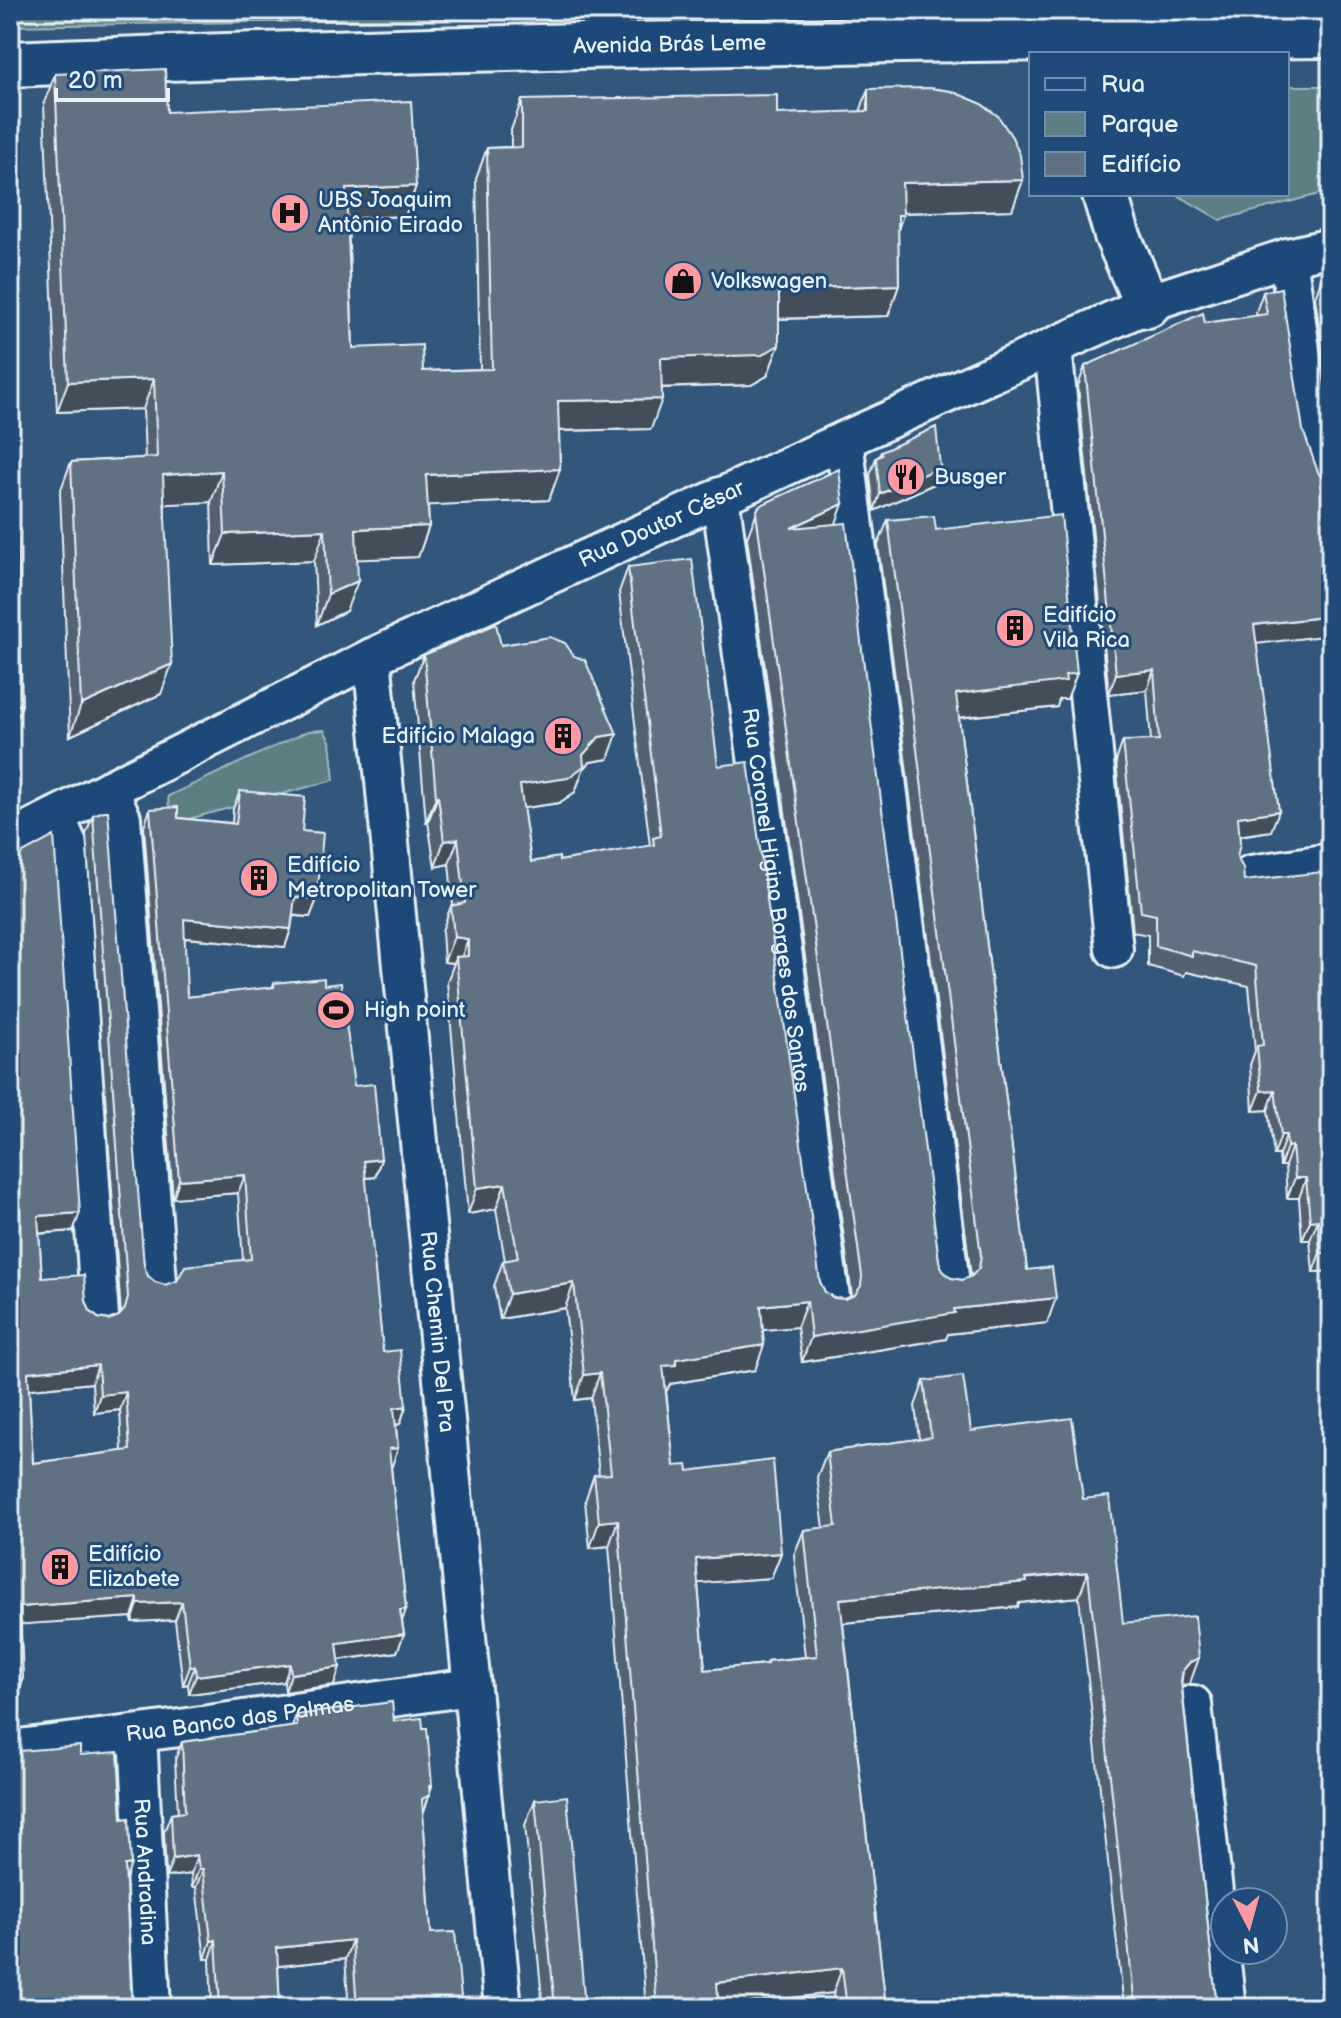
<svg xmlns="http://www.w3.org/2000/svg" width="1341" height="2018" font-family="'Balsamiq Sans',sans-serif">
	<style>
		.green { fill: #5d7f84; stroke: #a2b8be; stroke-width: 2 }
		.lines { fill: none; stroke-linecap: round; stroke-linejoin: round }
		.minor-casing { stroke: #e8f1f8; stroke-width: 42 }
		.major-casing { stroke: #e8f1f8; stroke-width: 50 }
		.minor { stroke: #1f4a7a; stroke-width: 36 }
		.major { stroke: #1f4a7a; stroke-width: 44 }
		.wall { fill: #53626f; stroke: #e8f1f8; stroke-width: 2; fill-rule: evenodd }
		.shaded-wall { fill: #43505a; stroke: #e8f1f8; stroke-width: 2 }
		.building { fill: #607281; stroke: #e8f1f8; stroke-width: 2; fill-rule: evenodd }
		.labels { text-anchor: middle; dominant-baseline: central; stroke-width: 6; stroke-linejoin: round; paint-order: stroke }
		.street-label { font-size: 22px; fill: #e8f1f8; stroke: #1f4a7a }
		.poi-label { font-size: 22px; fill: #e8f1f8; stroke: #1f4a7a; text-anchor: start }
	</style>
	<rect width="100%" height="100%" fill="#32567c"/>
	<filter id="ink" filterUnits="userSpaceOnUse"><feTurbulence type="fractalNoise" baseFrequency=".0125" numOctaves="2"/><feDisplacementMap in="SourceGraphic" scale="16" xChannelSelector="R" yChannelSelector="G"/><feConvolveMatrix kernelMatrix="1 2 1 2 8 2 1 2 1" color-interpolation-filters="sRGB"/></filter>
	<g filter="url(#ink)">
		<path class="green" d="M10,10H984L10,26Z
			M1287,86H1331V191L1220,220L1176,194H1287Z
			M324,730L330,741L334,780L170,824L168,796L308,731Z"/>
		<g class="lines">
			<g class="minor-casing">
				<g id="minor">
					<path d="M1288,257L1310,415L1316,443L1331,485"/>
					<path d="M1053,348L1114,949"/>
					<path d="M844,440L951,1284"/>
					<path id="s1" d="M720,496L832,1304"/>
					<path id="s2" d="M372,657L503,2008"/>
					<path d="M109,789L122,818L158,1282"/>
					<path d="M56,816L68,844L100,1317"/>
					<path id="s3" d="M10,839L372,657L844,440L1157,300L1288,257L1331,247"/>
					<path d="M1251,874L1331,862"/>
					<path d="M1193,1704L1227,2008"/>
					<path id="s4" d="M138,1734L152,2008"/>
					<path id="s5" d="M10,1749L180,1728L471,1687"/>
				</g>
			</g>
			<g class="major-casing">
				<g id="major">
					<path id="s6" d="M10,64C450,46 891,39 1331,35"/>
					<path d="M1105,194L1117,235L1147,305"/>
				</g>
			</g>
			<use href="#minor" class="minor"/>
			<use href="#major" class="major"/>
		</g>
		<path class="wall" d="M55,74L167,112L416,186L405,216L348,219L353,348L423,371L480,369L476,179L487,148L511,147V130L522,100L777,114L860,112L868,89L1023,180L1012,210L903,213L898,230L899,285L888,316L779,319V345L767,376L751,385L662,388L651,429L559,431L560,469L549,500L428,505L429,526L418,557L357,559L346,611L317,625L314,561L213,565L211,502L165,504L161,694L70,736L60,492L71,462L145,458L143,409L57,412L44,104Z
			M1331,275V413L1315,297L1322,277Z
			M1281,288L1256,644L1271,831L1240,836L1237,857L1244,881L1331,1271L1313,1272L1310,1240H1302L1299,1198H1287L1285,1166H1280L1279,1155H1274L1268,1110L1253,1111L1250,1065L1255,1051L1249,986L1186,972L1184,976L1148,966V935L1133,932L1116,761L1123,741H1151L1147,690L1109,694L1078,386L1085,366L1205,323L1257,316L1256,312L1263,292Z
			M881,452L934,484L874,511L870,475L876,458L879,456Z
			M759,506L836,524L939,1261L943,1271L951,1278L962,1280L971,1276L878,545L888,520L936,530L1077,673L1067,699H1059L1057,707L959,718L1027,1270L1047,1323L948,1334L946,1339L802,1362L797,1327L763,1330L755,1370L670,1384L667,1390H666L674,1466L688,1471L781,1553L771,1578L698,1583L705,1670L766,1664L767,1661L805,1657L794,1555L804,1530L824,1528L817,1477L827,1452L919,1439L915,1406L924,1381L971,1431L1083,1499L1123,1623L1190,1683L1182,1686L1217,2008H1124L1079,1597L1019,1603L1018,1607L843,1623L886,2008H835L833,1993L719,2007V2008H646L609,1546L590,1548L585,1501L594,1475H599L591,1398L575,1400L565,1308L500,1319L494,1286L503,1261H505L496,1209L468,1214L447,982L454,963L444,962L442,931L451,906L453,905L449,864L435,867L428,822H426L414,680L424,655L501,645L608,759L590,762L583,770L575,792L559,803L523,808L531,862L559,861L650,846L619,592L628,567L718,766L820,1282L825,1292L834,1298L845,1299L852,1296L747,538Z
			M240,791L302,831L317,899L310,917L293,916L291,929L285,947L184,938L187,997L272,988L274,983L324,985L354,1086L381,1159L375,1177L365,1178L383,1352L406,1406L400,1424L396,1425L398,1448L391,1466L406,1609L402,1621L404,1634L397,1652L339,1660L334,1685L285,1692L284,1682L189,1694L188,1684L183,1685L175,1620L132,1622V1617L20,1624L23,1680L17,1699L10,860L73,1231L39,1234L42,1278L86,1301L90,1311L98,1318L109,1320L119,1316L121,1314L86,834L93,815L144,1266L148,1276L155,1282L165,1285L243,1260L238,1193L173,1198L144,827L150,809L178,818L232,823L233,809ZM92,1383L94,1413L120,1410L122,1451L33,1463L29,1389Z
			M296,1715L394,1721L430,1793L423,1814L431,1933L462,2008H349L345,1959L278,1966L280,2008H212L210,1959H205L196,1887H192L191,1874L166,1877L164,1832L171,1814L178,1813L175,1760L182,1742L292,1727Z
			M535,1800L585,2008H543L525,1825Z"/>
		<path class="shaded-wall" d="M1023,180L1012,210L891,213L902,183Z
			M416,186L405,216L335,219L346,189Z
			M898,215H903L892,246Z
			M899,285L888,316L768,319L779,289Z
			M779,345L767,376L751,385L650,388L661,358Z
			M154,379L143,409L57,412L68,382Z
			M662,399L651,429L547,431L558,401Z
			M940,467L934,484L874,511L880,494Z
			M560,469L549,500L415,506L426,475Z
			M222,471L211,502L152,505L163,475Z
			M843,504L834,529L791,528Z
			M429,526L418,557L345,560L356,529Z
			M325,530L314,561L213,565L225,534Z
			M358,581L346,611L317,625L328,594Z
			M1331,616V635L1247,645L1254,625Z
			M172,664L161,694L70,736L81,705Z
			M1154,670L1147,690L1109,694L1116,674Z
			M1077,673L1067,699H1059L1057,707L947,719L956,694Z
			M10,705H22L10,736Z
			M617,734L608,759L590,762L583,770L575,792L559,803L511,810L520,785L583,755L599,737Z
			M438,796L428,822H426L436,797Z
			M1279,811L1271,831L1230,837L1238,817Z
			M458,839L449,864L435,867L444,841Z
			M295,897L317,899L310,917L288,915Z
			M184,919L291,929L285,947L177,937Z
			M454,937L468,939L459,964L456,957L454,963L444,962Z
			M1275,1090L1268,1110L1253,1111L1261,1091Z
			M1281,1135H1286L1279,1155H1274Z
			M1292,1146L1285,1166H1280L1287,1147Z
			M381,1159L375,1177L357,1179L364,1161Z
			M245,1175L238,1193L173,1198L179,1180Z
			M1295,1178H1306L1299,1198H1287Z
			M505,1184L496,1209L468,1214L477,1188Z
			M80,1213L73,1231L31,1234L38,1216Z
			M1318,1220L1310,1240H1302L1310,1221Z
			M1331,1252V1271L1313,1272L1320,1253Z
			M574,1283L565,1308L500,1319L509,1294Z
			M1056,1298L1047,1323L948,1334L946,1339L802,1362L811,1337L954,1309Z
			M807,1301L797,1327L752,1331L761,1306Z
			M764,1345L755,1370L670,1384L667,1390L654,1391L663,1366L676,1359Z
			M98,1365L92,1383L21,1390L28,1372Z
			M600,1373L591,1398L575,1400L584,1375Z
			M126,1392L120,1410L94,1413L100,1395Z
			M406,1406L400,1424L388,1426L394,1408Z
			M398,1448L392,1466L382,1467L389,1449Z
			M618,1520L609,1546L590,1548L599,1522Z
			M781,1553L771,1578L687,1584L696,1559Z
			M1088,1572L1079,1597L1019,1603L1018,1607L831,1624L840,1599Z
			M138,1598L132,1617L13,1625L20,1607Z
			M182,1602L175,1620L132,1622L138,1604Z
			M406,1609L400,1627V1610Z
			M404,1634L397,1652L330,1661L337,1643Z
			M1199,1658L1190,1683L1181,1687L1183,1670L1190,1662Z
			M290,1664L284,1682L189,1694L196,1676Z
			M195,1666L188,1684L183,1685L190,1667Z
			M340,1667L334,1685L285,1692L291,1674Z
			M23,1680L17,1699H10V1681Z
			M429,1786H432L423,1814L422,1799Z
			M197,1855L191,1874L166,1877L173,1859Z
			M131,1864L125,1883V1865Z
			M199,1869H203L196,1887H192Z
			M216,1940L210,1959H205L211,1941Z
			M352,1940L345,1959L270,1967L277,1948Z
			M842,1968L833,1993L708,2008L717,1983Z"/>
		<path class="building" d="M165,69L167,112L411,101L416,186L346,189L353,348L422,345L423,371L492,369L487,148L522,147V100L777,95V114L868,111V89L930,88L951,91L980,103L998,116L1012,137L1020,155L1023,180L902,183L903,215H898L899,285L779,289V345L762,355L661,358L662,399L558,401L560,469L426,475L429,526L356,529L358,581L328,594L325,530L225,534L222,471L163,475L172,664L81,705L71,462L157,457L154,379L68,382L55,74Z
			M1331,275V342L1322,277Z
			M1281,288L1303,430L1318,472L1324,481L1331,484V616L1254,625L1279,811L1238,817L1240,844L1237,857L1243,868L1244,881L1331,871V1252L1320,1253L1318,1220L1310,1221L1306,1178H1295L1292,1146L1287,1147L1286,1135H1281L1275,1090L1261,1091L1257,1046L1263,1045L1256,966L1192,951V956L1156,946V915L1141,912L1123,741L1159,740L1154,670L1116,674L1085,366L1203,313L1205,323L1267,314L1263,292Z
			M936,427L940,467L880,494L876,458L882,455L881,452Z
			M839,469L843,504L791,528L846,523L939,1261L943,1271L951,1278L962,1280L972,1276L979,1268L981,1256L888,520L934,516L936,530L1061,515L1077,673L1065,675L1066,681L956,694L1027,1270L1052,1267L1056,1298L954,1309L955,1313L811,1337L807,1301L761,1306L764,1345L676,1359V1365L663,1366L674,1466L687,1465L688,1471L773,1460L781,1553L696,1559L705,1670L767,1664V1661L817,1656L804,1530L836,1526L827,1452L931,1437L924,1381L963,1376L971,1431L1072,1418L1083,1499L1109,1496L1123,1623L1195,1616L1199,1658L1190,1662L1183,1670L1181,1681L1217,2008H1127L1135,2007L1088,1572L1026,1578L1027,1582L840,1599L886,2008H847L842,1968L717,1983L719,2008H657L618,1520L599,1522L594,1475L611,1474L600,1373L584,1375L574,1283L509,1294L503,1261L518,1258L505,1184L477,1188L456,957L468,956V939L454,937L451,906L465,903L458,839L444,841L438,796L436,797L424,655L496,624L501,645L550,637L565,643L574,656L585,660L617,734L599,737L583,755L584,766L568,778L520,785L531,862L559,857V861L654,845L653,838L661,836L628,567L692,559L718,766L748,762L820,1282L825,1292L834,1298L845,1299L855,1295L861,1286L862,1276L756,513L759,506Z
			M10,524H17L22,705H10Z
			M240,791L305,797L302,831L323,833L317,899L295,897L291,929L184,919L187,997L274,987V983L324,978V985L341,983L354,1086L374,1084L381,1159L364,1161L383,1352L400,1350L406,1406L394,1408L398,1448L389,1449L406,1609L400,1610L404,1634L337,1643L340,1667L291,1674L290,1664L196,1676L195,1666L190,1667L182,1602L138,1604V1598L20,1607L23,1680L10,1681V860L54,836L80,1213L38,1216L42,1278L84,1275L86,1301L90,1311L98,1318L109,1320L119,1316L125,1309L128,1297L93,815L104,811H108L144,1266L148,1276L155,1282L165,1285L177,1281L185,1266L251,1259L245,1175L179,1180L150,809L178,807V818L236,824ZM98,1365L100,1395L126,1392L130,1450L33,1463L28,1372Z
			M392,1702L394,1721L422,1718L423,1728H427L432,1786H429L430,1795L422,1799L431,1933L455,1932L462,2008H357L352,1940L277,1948L280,2008H220L216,1940L211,1941L203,1869H199L197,1855L173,1859L171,1814L185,1812L182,1742L297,1726L296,1715Z
			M80,1746V1755L118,1752L122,1819L129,1818L131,1864L125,1865L132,2008H10V1750L19,1751Z
			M567,1796L585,2008H555L535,1800Z
			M1021,2003V2008H990Z"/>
	</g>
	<defs>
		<g id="hospital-disc" transform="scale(2)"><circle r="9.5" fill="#ff9aa2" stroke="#1f4a7a"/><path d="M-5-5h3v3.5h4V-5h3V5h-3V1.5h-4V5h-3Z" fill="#111"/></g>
		<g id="shop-disc" transform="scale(2)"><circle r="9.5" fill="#ff9aa2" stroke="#1f4a7a"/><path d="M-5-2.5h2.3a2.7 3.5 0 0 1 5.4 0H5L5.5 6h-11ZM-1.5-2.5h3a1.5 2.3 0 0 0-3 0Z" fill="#111"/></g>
		<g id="restaurant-disc" transform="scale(2)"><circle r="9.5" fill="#ff9aa2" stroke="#1f4a7a"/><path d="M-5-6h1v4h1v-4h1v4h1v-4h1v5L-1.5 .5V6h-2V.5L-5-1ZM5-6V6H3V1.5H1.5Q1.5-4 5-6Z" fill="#111"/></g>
		<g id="building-disc" transform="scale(2)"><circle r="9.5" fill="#ff9aa2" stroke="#1f4a7a"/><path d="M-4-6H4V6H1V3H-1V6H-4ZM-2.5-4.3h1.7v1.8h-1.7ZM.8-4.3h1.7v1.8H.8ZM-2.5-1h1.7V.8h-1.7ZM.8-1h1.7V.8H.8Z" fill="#111"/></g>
		<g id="stadium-disc" transform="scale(2)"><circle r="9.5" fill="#ff9aa2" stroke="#1f4a7a"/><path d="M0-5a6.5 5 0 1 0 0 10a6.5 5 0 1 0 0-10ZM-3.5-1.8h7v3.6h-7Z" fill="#111"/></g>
	</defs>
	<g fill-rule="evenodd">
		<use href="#hospital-disc" x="290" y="213"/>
		<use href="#shop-disc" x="683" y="281"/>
		<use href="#restaurant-disc" x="906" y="477"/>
		<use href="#building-disc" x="1015" y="628"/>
		<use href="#building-disc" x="563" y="736"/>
		<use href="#building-disc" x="259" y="878"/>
		<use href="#stadium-disc" x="336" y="1010"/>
		<use href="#building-disc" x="60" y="1567"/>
	</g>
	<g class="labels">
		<g class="street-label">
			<text stroke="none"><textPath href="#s6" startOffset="660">Avenida Brás Leme</textPath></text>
			<text stroke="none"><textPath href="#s3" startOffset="724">Rua Doutor César</textPath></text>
			<text stroke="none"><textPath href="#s1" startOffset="408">Rua Coronel Higino Borges dos Santos</textPath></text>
			<text stroke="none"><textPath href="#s2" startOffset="678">Rua Chemin Del Pra</textPath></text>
			<text stroke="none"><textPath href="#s5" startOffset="232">Rua Banco das Palmas</textPath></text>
			<text stroke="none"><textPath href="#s4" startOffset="138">Rua Andradina</textPath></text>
		</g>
		<g class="poi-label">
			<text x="318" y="200">UBS Joaquim<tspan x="318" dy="25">Antônio Eirado</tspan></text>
			<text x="711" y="281">Volkswagen</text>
			<text x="934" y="477">Busger</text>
			<text x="1043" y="615">Edifício<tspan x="1043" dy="25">Vila Rica</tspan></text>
			<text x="535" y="736" text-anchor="end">Edifício Malaga</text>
			<text x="287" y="865">Edifício<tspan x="287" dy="25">Metropolitan Tower</tspan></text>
			<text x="364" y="1010">High point</text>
			<text x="88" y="1554">Edifício<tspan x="88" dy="25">Elizabete</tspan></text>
		</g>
	</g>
	<rect width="1341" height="2018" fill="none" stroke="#1f4a7a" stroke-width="40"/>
	<rect x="20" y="20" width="1301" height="1978" fill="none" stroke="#e8f1f8" stroke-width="3" filter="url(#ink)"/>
	<rect x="1029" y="52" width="260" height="144" fill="#1f4a7a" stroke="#6f8dac" stroke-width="2"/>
	<rect x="1045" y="78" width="40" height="12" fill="#1f4a7a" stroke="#6f8dac" stroke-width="2"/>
	<text x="1101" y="92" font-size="24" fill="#e8f1f8">Rua</text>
	<rect x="1045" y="112" width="40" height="24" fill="#5d7f84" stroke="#6f8dac" stroke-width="2"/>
	<text x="1101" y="132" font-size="24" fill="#e8f1f8">Parque</text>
	<rect x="1045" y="152" width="40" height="24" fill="#607281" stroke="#6f8dac" stroke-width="2"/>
	<text x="1101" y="172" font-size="24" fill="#e8f1f8">Edifício</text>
	<g transform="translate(1249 1926) rotate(174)"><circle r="38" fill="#1f4a7a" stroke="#6f8dac" stroke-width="2"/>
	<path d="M0-6L14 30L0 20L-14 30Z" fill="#ff9aa2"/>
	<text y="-12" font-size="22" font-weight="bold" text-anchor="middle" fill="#e8f1f8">N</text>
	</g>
	<path d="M56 88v12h112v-12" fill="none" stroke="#e8f1f8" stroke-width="4"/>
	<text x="68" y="88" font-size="24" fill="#e8f1f8" stroke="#1f4a7a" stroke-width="6" paint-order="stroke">20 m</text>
</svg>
